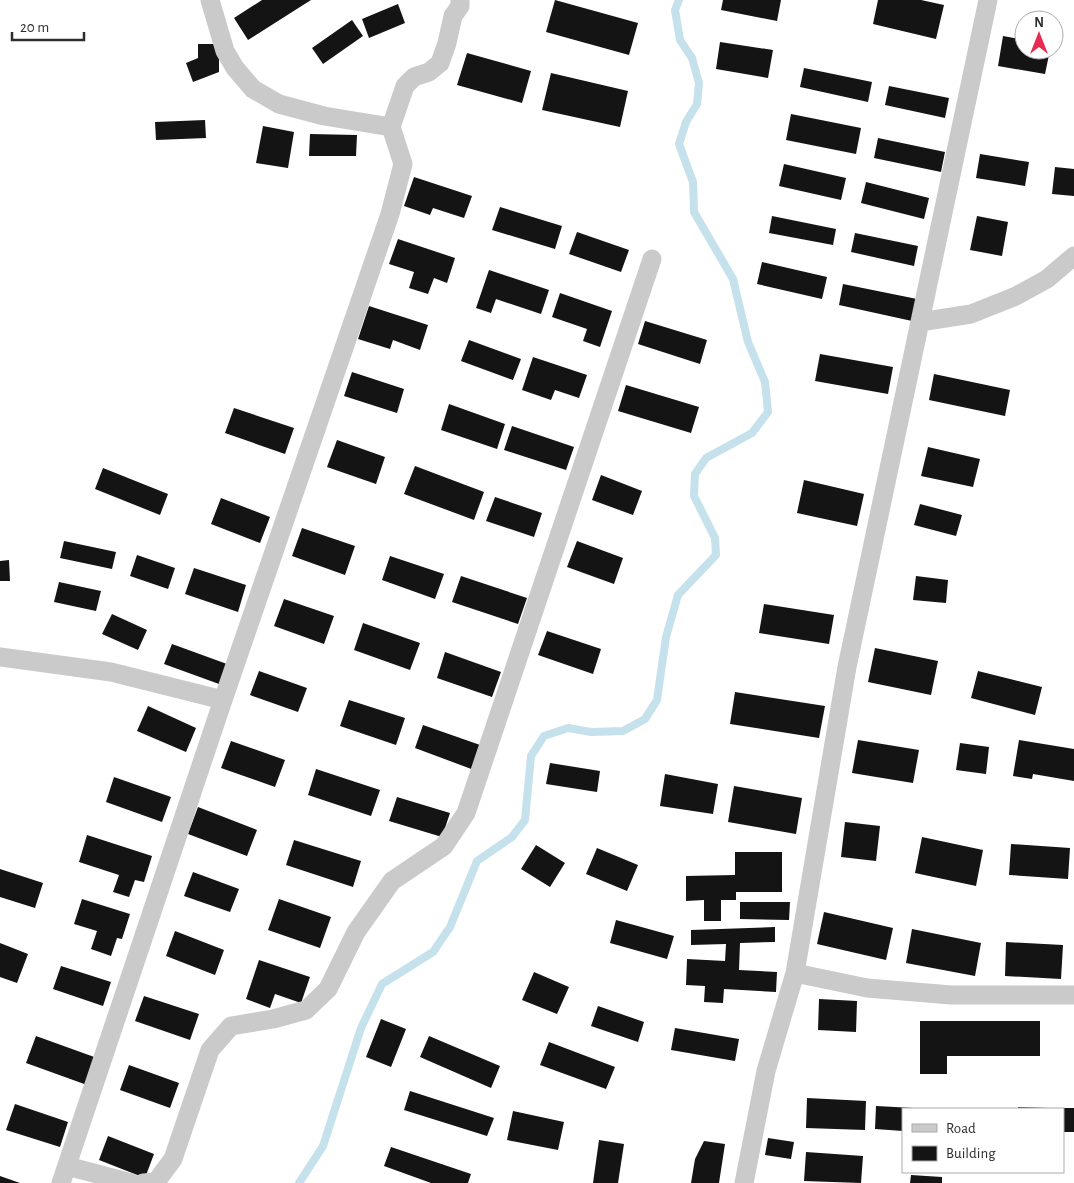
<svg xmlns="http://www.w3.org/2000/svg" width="1074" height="1183" font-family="'Alegreya Sans',sans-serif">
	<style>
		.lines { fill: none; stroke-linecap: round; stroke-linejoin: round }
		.stream { stroke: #c5e1eb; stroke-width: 8 }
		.building { fill: #141414 }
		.street { stroke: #cacaca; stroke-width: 19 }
	</style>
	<rect width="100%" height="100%" fill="#fff"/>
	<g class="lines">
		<path class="stream" d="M299,1183L323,1146L361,1028L382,984L433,952L450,927L477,861L512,837L525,820L531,756L544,736L568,728L591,732L623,731L645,719L657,700L666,637L678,595L716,555L715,538L694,496L695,474L706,458L752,433L768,412L765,382L748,342L733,279L694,212L693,182L679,144L686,122L697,104L699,83L692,58L680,40L675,10L679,0"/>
	</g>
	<path class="building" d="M262,0H311L248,40L234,18Z
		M555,0L638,23L629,55L546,32Z
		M723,0H781L777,21L721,10Z
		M878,0H921L944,5L936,39L873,24Z
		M398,4L405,23L369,38L362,19Z
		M352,20L363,36L323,64L312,48Z
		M1003,36L1024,40V50H1050L1045,74L998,66Z
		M720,42L773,50L768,78L716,69Z
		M198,44H219V72L193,82L186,63L198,58Z
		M467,53L531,71L522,103L457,85Z
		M804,68L872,82L868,102L800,87Z
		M551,73L628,91L620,127L542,110Z
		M889,86L949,98L945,118L885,105Z
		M791,114L861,128L856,154L786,140Z
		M205,120L206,138L156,140L155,122Z
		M263,126L294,132L288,168L256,163Z
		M310,134L357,135L356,156H309Z
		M878,138L945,152L941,172L874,158Z
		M980,154L1029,162L1025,186L976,178Z
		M784,164L846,178L841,200L779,186Z
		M1055,167L1074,169V196L1052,194Z
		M414,177L472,196L464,218L433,208L430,215L404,206Z
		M866,182L929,198L924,219L861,203Z
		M500,207L562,226L555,249L492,230Z
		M772,216L836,229L833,245L769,233Z
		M977,216L1008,222L1002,256L970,250Z
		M577,232L629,250L621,272L569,254Z
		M855,233L918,246L914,266L851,252Z
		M398,239L455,258L447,283L434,278L428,294L409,288L414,272L389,264Z
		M762,262L827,277L822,299L757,284Z
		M489,270L549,290L541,314L496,299L491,313L476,308Z
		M843,284L917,299L912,321L839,305Z
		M560,293L612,311L600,347L583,341L587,329L552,317Z
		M369,306L428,325L420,350L393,340L390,349L358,339Z
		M645,321L707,340L700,364L638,344Z
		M469,340L521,359L513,380L461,361Z
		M820,354L893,367L888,394L815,381Z
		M533,357L587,375L579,398L555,390L551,400L522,390Z
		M352,372L404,389L397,413L344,396Z
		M934,374L1010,390L1005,416L929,400Z
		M626,385L699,407L691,433L618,411Z
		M449,404L505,424L497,449L441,430Z
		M234,408L294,428L285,454L225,433Z
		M512,426L574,447L566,470L504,450Z
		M337,440L385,457L376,484L327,467Z
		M928,447L980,459L973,487L921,476Z
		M415,466L484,492L474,520L404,494Z
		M103,468L168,494L160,515L95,489Z
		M601,475L642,491L633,515L592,500Z
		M804,480L864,494L857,526L797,513Z
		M495,497L542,513L534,537L486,521Z
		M221,498L270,517L260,543L211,524Z
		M920,504L962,515L956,536L914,525Z
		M302,528L355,546L345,575L292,556Z
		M64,541L116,552L112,569L60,558Z
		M577,541L623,558L614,584L567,567Z
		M137,555L175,568L168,589L130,576Z
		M390,556L444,574L435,599L382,580Z
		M9,560L10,581H0V561Z
		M194,568L246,585L238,612L185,594Z
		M461,576L527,598L518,624L452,602Z
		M916,576L948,580L946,603L913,600Z
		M59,582L101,591L96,611L54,602Z
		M284,599L334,616L324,644L274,626Z
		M764,604L834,615L829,644L759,633Z
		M112,614L147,630L138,650L102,634Z
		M363,623L420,643L410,670L354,650Z
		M547,631L601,649L593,674L538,655Z
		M172,644L227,664L219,684L164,664Z
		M875,648L938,661L931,695L868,682Z
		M445,652L501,672L492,697L437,678Z
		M259,671L307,688L298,712L250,695Z
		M978,671L1042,687L1035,715L971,698Z
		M735,692L825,706L819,738L730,724Z
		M349,700L405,718L396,745L340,726Z
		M148,706L196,728L186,752L137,731Z
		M423,725L483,746L474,770L415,748Z
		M858,740L919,750L913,783L852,773Z
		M1019,740L1074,749V781L1033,774L1032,779L1013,776Z
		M231,741L285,760L275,787L221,768Z
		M960,743L989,747L986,774L956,770Z
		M550,763L600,771L597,792L546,784Z
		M316,769L380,790L371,816L308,795Z
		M665,774L718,784L713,814L660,806Z
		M114,777L171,797L162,822L106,802Z
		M734,786L802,798L796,834L728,822Z
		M397,797L450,813L442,837L389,821Z
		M198,807L257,830L247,856L188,834Z
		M845,822L880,826L876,861L841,857Z
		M87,835L152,856L144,882L135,880L129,897L113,892L119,875L79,862Z
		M922,837L983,850L976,886L915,873Z
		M294,840L361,861L353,887L286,865Z
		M1011,844L1070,848L1068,879L1009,875Z
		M536,845L565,863L550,887L521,869Z
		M597,848L638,865L627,891L586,874Z
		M735,852H782V892H736V900H721V921H704V900L686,901V876L735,875Z
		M0,869L43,883L35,908L0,897Z
		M193,872L239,889L230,912L184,896Z
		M82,899L130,914L122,939L117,938L111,956L91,949L97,931L74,924Z
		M279,899L331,917L320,948L268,930Z
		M740,902H790L789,920L740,919Z
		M824,912L893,928L886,960L817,944Z
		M616,920L674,936L667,959L610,943Z
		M775,927V942L740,943L739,970L777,972L776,992L724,989L723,1003L704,1002L705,986L686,985L687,959L725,961L726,944L691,945V930Z
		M912,929L981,943L975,976L906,963Z
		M175,931L224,950L215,975L166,956Z
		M1006,942L1063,945L1061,979L1005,976Z
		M0,943L28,954L17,983L0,977Z
		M259,960L310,977L301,1003L275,994L270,1008L246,999Z
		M61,966L111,982L103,1006L53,989Z
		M534,972L569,987L557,1014L522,1000Z
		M144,996L199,1014L190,1040L135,1021Z
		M819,999L857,1001L856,1032L818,1030Z
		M598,1006L644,1022L638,1042L591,1026Z
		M381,1019L406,1029L391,1067L366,1057Z
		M920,1021H1040V1056H947V1074H920Z
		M675,1028L739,1039L735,1061L671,1050Z
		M36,1036L97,1058L87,1085L26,1063Z
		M429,1036L500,1066L491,1088L420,1057Z
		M549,1042L615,1067L606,1089L540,1065Z
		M129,1065L179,1083L170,1108L120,1090Z
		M410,1091L494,1118L487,1136L404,1110Z
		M807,1098L866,1101L865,1130L806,1128Z
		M15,1104L68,1122L60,1147L6,1130Z
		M876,1106L914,1108V1109H903V1131L875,1129Z
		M1018,1107L1049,1108V1109H1018Z
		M1063,1108H1074V1132H1063Z
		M513,1111L564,1122L558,1150L507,1140Z
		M108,1136L154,1154L145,1178L99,1160Z
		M768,1138L794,1142L791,1159L765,1155Z
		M599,1140L624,1144L618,1183H593Z
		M704,1141L725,1144L719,1183H691L695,1159Z
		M391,1147L471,1174L468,1183H431L384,1166Z
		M806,1152L863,1156L861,1183L804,1181Z
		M911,1175L942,1177V1183H910Z
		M0,1176L20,1183H0Z"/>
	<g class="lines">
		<path class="street" d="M210,0L225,51L235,68L253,89L279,104L324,116L391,127
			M920,322L971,314L1016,296L1047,279L1074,256
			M0,657L111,672L223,700
			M795,973L867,988L951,995H1074
			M67,1166L131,1183
			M61,1183L223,700L390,214L403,164L391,127L405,86L414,77L429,72L440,63L447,43L453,16L460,6V0
			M143,1183L156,1182L173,1159L210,1050L231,1026L273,1019L306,1010L328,989L356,932L392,881L444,846L466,813L652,259
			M744,1183L766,1071L795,973L847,667L988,0"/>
	</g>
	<rect x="902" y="1108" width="162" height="65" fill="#ffffff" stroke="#ababab"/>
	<rect x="912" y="1124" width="25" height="8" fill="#cacaca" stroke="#ababab"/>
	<text x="946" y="1133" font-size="15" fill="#2d2d2d">Road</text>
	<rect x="912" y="1146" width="25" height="15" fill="#141414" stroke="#ababab"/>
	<text x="946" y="1158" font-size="15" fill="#2d2d2d">Building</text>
	<g transform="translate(1039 35)"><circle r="24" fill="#ffffff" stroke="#ababab"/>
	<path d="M0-4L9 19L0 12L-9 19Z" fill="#e62c51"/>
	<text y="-8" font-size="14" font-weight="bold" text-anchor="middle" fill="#2d2d2d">N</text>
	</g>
	<path d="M12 32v8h72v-8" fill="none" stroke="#2d2d2d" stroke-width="2.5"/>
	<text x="20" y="32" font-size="15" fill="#2d2d2d" stroke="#ffffff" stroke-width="4" paint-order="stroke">20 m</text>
</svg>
